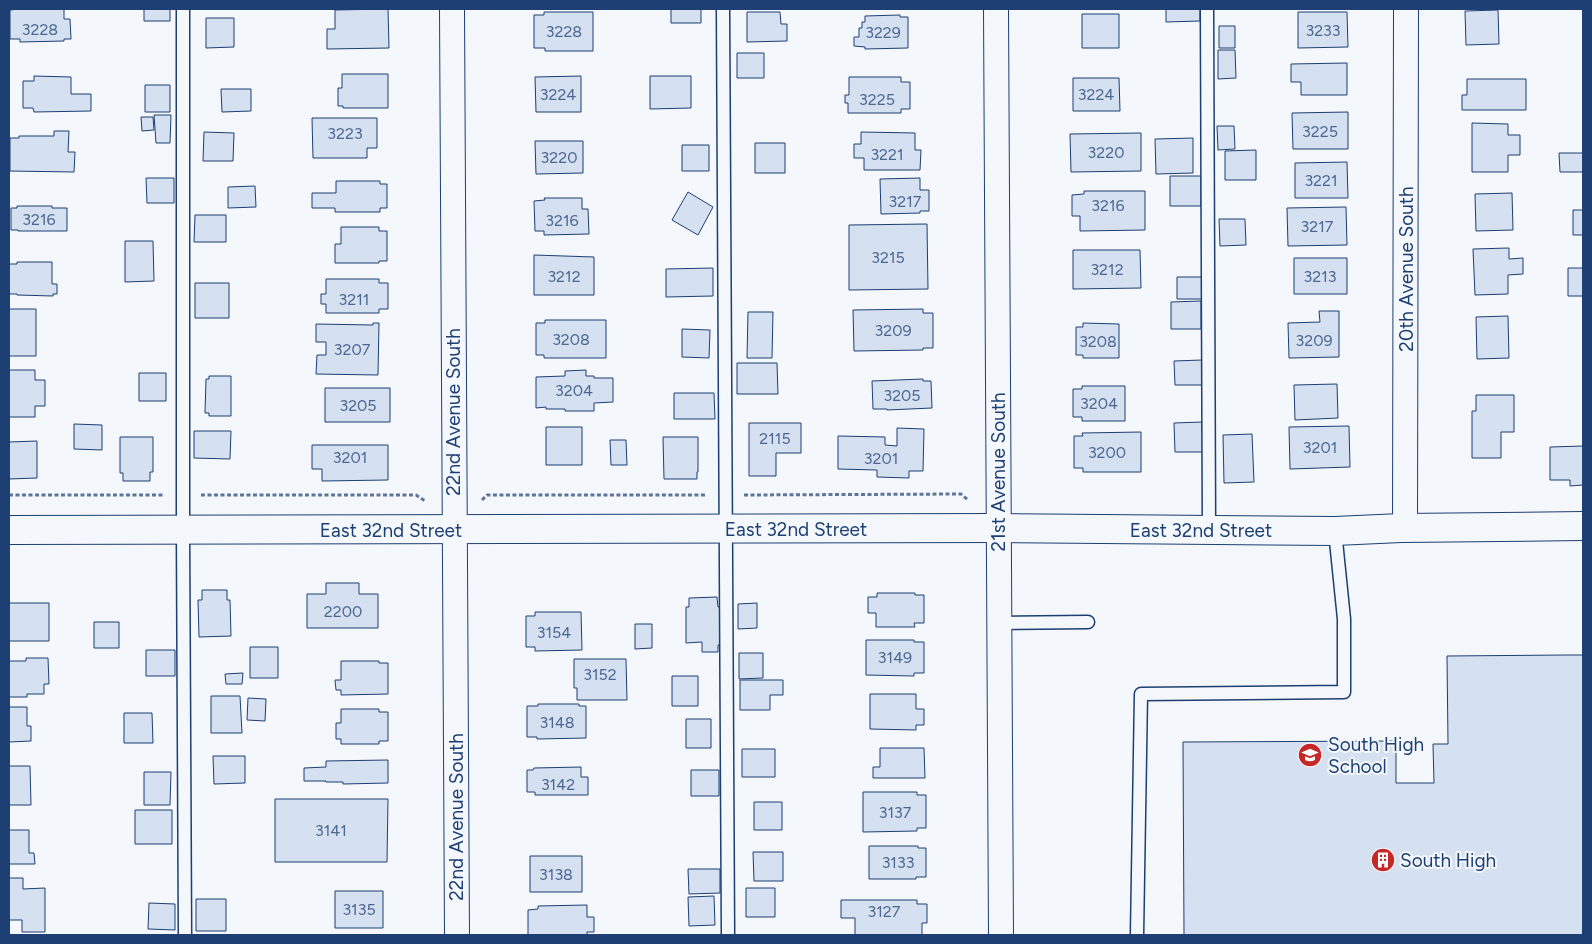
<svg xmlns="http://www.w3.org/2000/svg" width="1592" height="944" font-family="Figtree,sans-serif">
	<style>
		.building { fill: #d5e0f0; stroke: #1d3f73 }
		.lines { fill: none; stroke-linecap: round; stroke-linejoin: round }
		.lane-casing { stroke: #1d3f73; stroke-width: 15 }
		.street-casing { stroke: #1d3f73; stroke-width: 26 }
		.secondary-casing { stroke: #1d3f73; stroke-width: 30 }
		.path { stroke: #5e769c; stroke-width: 3; stroke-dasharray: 4 2.5; stroke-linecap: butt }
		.lane { stroke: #f4f7fb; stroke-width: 12 }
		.street { stroke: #f4f7fb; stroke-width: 24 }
		.secondary { stroke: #f4f7fb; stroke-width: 28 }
		.labels { text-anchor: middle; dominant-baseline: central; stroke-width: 4; stroke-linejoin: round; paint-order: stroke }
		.number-label { font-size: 16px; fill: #4b6792 }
		.street-label { font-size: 19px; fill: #1d3f73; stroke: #f4f7fb }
		.poi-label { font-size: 19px; fill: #1d3f73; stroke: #f4f7fb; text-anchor: start }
	</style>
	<rect width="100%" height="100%" fill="#f4f7fb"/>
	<path class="building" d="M19,9H64V19H70L71,39H64V41L20,42V39H10V10Z
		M144,9H170V21H144Z
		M388,9L389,48L327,49V29H335V10Z
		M671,9H701V23H671Z
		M1166,9H1200V21L1166,22Z
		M1498,10L1499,44L1466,45L1465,11Z
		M544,12H593V51H545V48H534V15H544Z
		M747,12H780L781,24H787V41L747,42Z
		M1298,12H1347L1348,47L1298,48Z
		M1082,14H1119V48H1082Z
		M900,15V17H908V48L865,49V47L854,46V37H859V28H862V22H865V16Z
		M206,18H234V47L206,48Z
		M1219,26H1235V48H1219Z
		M1218,50H1235L1236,78L1218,79Z
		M737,53H764V78H737Z
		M1347,63V95H1301V82H1291V64Z
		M342,74H388V108H343V106H338V88H342Z
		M34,76L71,77V94H91V111L34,112L33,108H23V81H34Z
		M581,76V112H536L535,77Z
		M650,76H691V108L650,109Z
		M849,77H901V82H910V109H901V113H848V103H845V95H849Z
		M1073,78H1119L1120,111H1073Z
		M1467,79H1526V110H1462V95H1467Z
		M145,85H170V112H145Z
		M221,89H251V111L222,112Z
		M1348,112V149H1293L1292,113Z
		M154,115H171L170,143H156Z
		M141,117H153L154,130L142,131Z
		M312,118H377V148H367V158H313Z
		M1472,123L1508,124V135H1520V155H1508V172H1472Z
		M1217,126H1234L1235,149L1218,150Z
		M54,131H69L68,152H75L74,172L10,171V138H19V136H54Z
		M204,132L234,133L233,161H203Z
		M861,132L915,133V150H921L920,170H864V158H854V144H861Z
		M1141,133V171L1071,172L1070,134Z
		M1193,138V173L1156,174L1155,139Z
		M535,141H583V173L536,174Z
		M755,143H785V173H755Z
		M682,145H709V171H682Z
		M1256,150V180H1225V151Z
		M1559,153H1583V172H1560Z
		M1347,162L1348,198H1295V163Z
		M1170,176H1201V206H1170Z
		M146,178H174V203H147Z
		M920,178V190H929V211H920V213L881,214L880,179Z
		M336,181H380V184H387V208H380V212H335V208H312V193H336Z
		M255,186L256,207L228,208V187Z
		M1084,191H1145V230L1080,231V216H1072V195L1084,194Z
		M688,192L713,207L698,235L672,220Z
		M1512,193L1513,230L1476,231L1475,194Z
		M544,198H582V209H588L589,234L544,235V231H535L534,201L545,200Z
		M17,206H52V208H67V231H18V230H11V208H17Z
		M1346,207L1347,245L1288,246L1287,208Z
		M1573,210H1583V235H1573Z
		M195,215H226V242H194Z
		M1219,219H1245L1246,245L1220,246Z
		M927,224L928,289L849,290V225Z
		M341,227H379V231H387V261H379V263H335V244H341Z
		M125,241H153L154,281L125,282Z
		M1509,248V259L1523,258V274L1508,275V294L1475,295L1473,249Z
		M1073,250H1140L1141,288L1073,289Z
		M534,255L594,257V295H534Z
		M1294,258H1347V294H1294Z
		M17,262H52V284H57V294H53V296L17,295V294H9V264H17Z
		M713,268V296L666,297V269Z
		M1568,268H1583V296H1568Z
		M1177,277H1204V299H1177Z
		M326,279H379V283H388V309H379V313H326V304H321V294H326Z
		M195,283H229V318H195Z
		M1201,301V329H1171V302Z
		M9,309H36V356H9Z
		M923,309V313H933V348H923V350L854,351L853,310Z
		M1319,311H1339V357L1289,358L1288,323L1320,322Z
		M748,312H773L772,358H747Z
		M1508,316L1509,358L1477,359L1476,317Z
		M545,320H606V358H544V355H536V323H545Z
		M373,323H379L378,375L316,374L317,355H326V342H316V324L373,325Z
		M1083,323L1119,324V358H1083V355H1076V327H1083Z
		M682,329L710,330L709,358L682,357Z
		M1202,360V385H1175L1174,361Z
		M737,363H777L778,394H737Z
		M9,370H35V380H45V406H35V417H9Z
		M586,370V376H594V378H613V402L594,403V411H565V409H546V407L536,408V377L565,376V371Z
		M139,373H166V401H139Z
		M209,376H231V416H209V413H205L206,379H209Z
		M923,379V381H931L932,408L887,410V409H873L872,381Z
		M1337,384L1338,418L1295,420L1294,385Z
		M1082,386H1125V421H1082V417H1073V389H1082Z
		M325,388H390V422H325Z
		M674,393H714L715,419H674Z
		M1476,395H1514V432H1501V458H1472V411H1476Z
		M1202,422L1203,452H1175L1174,423Z
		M749,423H801V453H776V476H749Z
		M74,424L102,425V450L74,449Z
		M1349,426L1350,467L1290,469L1289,427Z
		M546,427H582V465H546Z
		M897,428L924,429L923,471H909V478L877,477V470L838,469V436L885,437V445L897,446Z
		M194,431H231L230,459L194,458Z
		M1141,432V472H1083V468H1074V436H1083L1082,433Z
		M1252,434L1254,482L1224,483L1223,435Z
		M120,437H153V472H150V481H123V473H120Z
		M663,437H698V472H697V479H664Z
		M610,440H626L627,465H611Z
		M37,441V478L9,479V442Z
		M312,445H388V480L322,481V469H312Z
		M1583,446V485L1570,486V480H1550V447Z
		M326,583H359V594H378V628H307V594H326Z
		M202,590H227V600H230L231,636L199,637L198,600H202Z
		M877,593H915V595H924V623H914L915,627H876V613H868V597H877Z
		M717,597L718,607H721V645H718V652H702V642L686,643V607H689V598Z
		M9,603H49V641H9Z
		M757,603V628L738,629V604Z
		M535,612H581L582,650L535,651V647H526V616H535Z
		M94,622H119V648H94Z
		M635,624H652V648L635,649Z
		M866,640H914V642H924V673H914V676L866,675Z
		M250,647H278V678H250Z
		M146,650H175V676H146Z
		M739,653H763V678L739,679Z
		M1567,655H1583V935H1184L1183,742L1396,741V783H1434L1433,744H1448L1447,656Z
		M26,658H48L49,684H44V694H27V697H9V661H26Z
		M574,659H626L627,700H577V688H574Z
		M341,661H379V663H388V694L341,695V690H336L335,680H341Z
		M243,673L242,684H226L225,674Z
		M672,676H698V706H672Z
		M740,680H783V695H770V710H740Z
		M870,694H916V709H924V725H916V730L870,729Z
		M211,696H240L242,733H211Z
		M248,698L266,699L265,721L247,720Z
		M538,704H579V706H586V738L537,739V737H527V706H538Z
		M9,707H27V726H31V741L9,742Z
		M341,709H379V712H388V741H379V744H341V739H336V723H341Z
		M124,713H152L153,743H124Z
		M686,719H711V748H686Z
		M880,748H924L925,778H873V767H880Z
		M742,749H775V777H742Z
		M213,756H245V783L214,784Z
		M388,760V783L343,784V782H326V781H304V768L326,767V761Z
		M9,766H30L31,805H9Z
		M581,767V777H588V795H535V792H527V770H533L534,768Z
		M691,770H719V796H691Z
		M144,772H171L170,805H144Z
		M863,792H917V795H926V828H917V831L863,832Z
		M275,799H388L387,862H275Z
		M754,802H782V830H754Z
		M135,810H172V844H135Z
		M9,830H29V853H34L35,864H9Z
		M869,846H918V848H926V877H916V879H869Z
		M753,852H783V881H754Z
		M530,856H582V892H530Z
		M688,869H720V893L689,894Z
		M9,878H23V889L45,888V932H22V920H9Z
		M746,888H775V917H746Z
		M335,891H383V928H335Z
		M714,896L715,925L689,926L688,897Z
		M196,899H226V931H196Z
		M841,900H917V904H927V923H922V935H855V918H841Z
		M149,903L175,904V930L148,929Z
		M587,905V917H594V932H587V935H528V910L538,909V906Z"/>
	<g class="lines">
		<g class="lane-casing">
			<path id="lane" d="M183,9V531L185,935
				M723,9L728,935
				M1207,9L1209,530
				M999,623L1088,622
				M1137,935L1141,694L1344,692V619L1335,531"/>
		</g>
		<g class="street-casing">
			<path id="street" d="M452,9L457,935
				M996,9L1001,935
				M1405,528L1406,9"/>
		</g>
		<g class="secondary-casing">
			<path id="secondary" d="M9,530L998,528L1335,531L1401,528L1583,526"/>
		</g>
		<path class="path" d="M9,495H165
			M201,495H416L425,501
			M744,495L961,494L968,500
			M482,500L487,495H705"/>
		<use href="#lane" class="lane"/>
		<use href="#street" class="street"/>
		<use href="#secondary" class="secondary"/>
	</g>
	<defs>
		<g id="school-disc" transform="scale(1.25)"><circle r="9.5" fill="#c62828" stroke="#f4f7fb"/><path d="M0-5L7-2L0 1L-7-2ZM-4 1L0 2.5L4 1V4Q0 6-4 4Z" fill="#fff"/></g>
		<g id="building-disc" transform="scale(1.25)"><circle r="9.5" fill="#c62828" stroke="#f4f7fb"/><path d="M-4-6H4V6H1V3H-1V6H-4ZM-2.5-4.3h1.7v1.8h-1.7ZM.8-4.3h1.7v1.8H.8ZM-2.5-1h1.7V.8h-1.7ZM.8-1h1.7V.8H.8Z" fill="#fff"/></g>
	</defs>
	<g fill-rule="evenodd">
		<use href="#school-disc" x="1310" y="755"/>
		<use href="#building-disc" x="1383" y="860"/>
	</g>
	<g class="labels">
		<g class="number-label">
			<text x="40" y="29">3228</text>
			<text x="1323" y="30">3233</text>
			<text x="564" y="31">3228</text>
			<text x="883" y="32">3229</text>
			<text x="558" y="94">3224</text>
			<text x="1096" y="94">3224</text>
			<text x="877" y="99">3225</text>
			<text x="1320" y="131">3225</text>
			<text x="345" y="133">3223</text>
			<text x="1106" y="152">3220</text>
			<text x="887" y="154">3221</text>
			<text x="559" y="157">3220</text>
			<text x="1321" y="180">3221</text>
			<text x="905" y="201">3217</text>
			<text x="1108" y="205">3216</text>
			<text x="39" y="219">3216</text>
			<text x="562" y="220">3216</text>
			<text x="1317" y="226">3217</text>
			<text x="888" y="257">3215</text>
			<text x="1107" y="269">3212</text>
			<text x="564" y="276">3212</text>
			<text x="1320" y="276">3213</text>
			<text x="354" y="299">3211</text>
			<text x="893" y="330">3209</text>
			<text x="571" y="339">3208</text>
			<text x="1314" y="340">3209</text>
			<text x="1098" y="341">3208</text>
			<text x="352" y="349">3207</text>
			<text x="574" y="390">3204</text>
			<text x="902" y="395">3205</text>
			<text x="1099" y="403">3204</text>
			<text x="358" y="405">3205</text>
			<text x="775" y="438">2115</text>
			<text x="1320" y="447">3201</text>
			<text x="1107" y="452">3200</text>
			<text x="350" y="457">3201</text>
			<text x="881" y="458">3201</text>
			<text x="343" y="611">2200</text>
			<text x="554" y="632">3154</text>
			<text x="895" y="657">3149</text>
			<text x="600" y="674">3152</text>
			<text x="557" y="722">3148</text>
			<text x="558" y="784">3142</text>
			<text x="895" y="812">3137</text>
			<text x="331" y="830">3141</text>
			<text x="898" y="862">3133</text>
			<text x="556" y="874">3138</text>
			<text x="359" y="909">3135</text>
			<text x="884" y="911">3127</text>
		</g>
		<g class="street-label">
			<text transform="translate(1406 269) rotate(-90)">20th Avenue South</text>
			<text transform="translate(453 412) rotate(-90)">22nd Avenue South</text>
			<text transform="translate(998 472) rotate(-90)">21st Avenue South</text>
			<text x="796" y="529">East 32nd Street</text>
			<text x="391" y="530">East 32nd Street</text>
			<text x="1201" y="530">East 32nd Street</text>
			<text transform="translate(456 817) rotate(-90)">22nd Avenue South</text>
		</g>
		<g class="poi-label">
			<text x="1328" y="744">South High<tspan x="1328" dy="22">School</tspan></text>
			<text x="1400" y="860">South High</text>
		</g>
	</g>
	<rect width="1592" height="944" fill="none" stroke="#1d3f73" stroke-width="20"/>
</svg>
